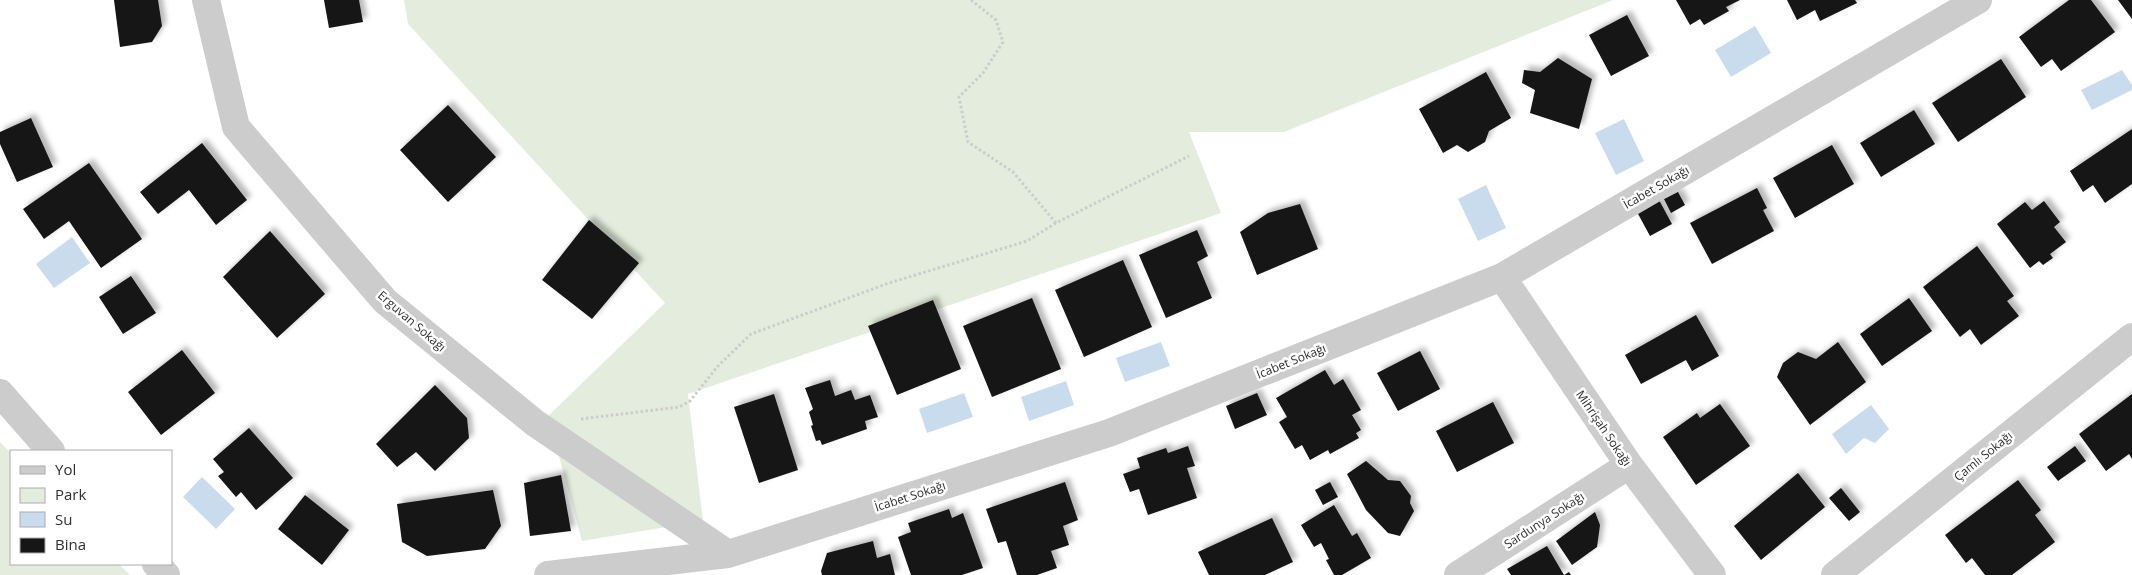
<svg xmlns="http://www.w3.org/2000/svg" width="2132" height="575" font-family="'Open Sans',sans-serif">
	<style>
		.green { fill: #e4eddd }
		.water { fill: #c9dced }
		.building { fill: #161616; filter: url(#shadow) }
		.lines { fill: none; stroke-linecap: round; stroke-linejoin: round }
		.path { stroke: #ccc; stroke-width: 3; stroke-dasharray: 2.5 2.5; stroke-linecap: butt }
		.street { stroke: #ccc; stroke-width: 28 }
		.labels { text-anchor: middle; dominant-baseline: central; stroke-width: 5; stroke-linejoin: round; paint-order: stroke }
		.street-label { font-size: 12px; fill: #2f2f2f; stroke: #fff }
	</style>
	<defs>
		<filter id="shadow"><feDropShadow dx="4.5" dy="-4.5" stdDeviation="2.5" flood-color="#0004"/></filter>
	</defs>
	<rect width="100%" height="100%" fill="#fff"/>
	<path class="green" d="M404,0H1613L1284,132H1189L1221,213L688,394L703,521L582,541L548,416L665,303L408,24Z
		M0,442L11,453V564H119L130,575H0Z"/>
	<path class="water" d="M1755,26L1771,53L1731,77L1715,50Z
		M2122,70L2132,85V90L2092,110L2081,90Z
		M1624,119L1644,161L1616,175L1595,133Z
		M1486,185L1506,228L1478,241L1458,199Z
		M72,237L90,263L54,288L36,264Z
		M1161,342L1170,366L1125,382L1116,358Z
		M1066,381L1074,405L1029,421L1021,397Z
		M964,393L973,417L927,433L919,409Z
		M1871,405L1889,429L1875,443L1864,438L1846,454L1832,434Z
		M202,477L235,509L216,529L183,497Z"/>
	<path class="building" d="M114,0H158L162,26L152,42L120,47Z
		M324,0H359L363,22L329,28Z
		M1676,0H1740L1726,7L1729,11L1704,25L1700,19L1690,25Z
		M1787,0H1855L1857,3L1820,21L1815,10L1797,20Z
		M2069,0H2091L2115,32L2061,71L2052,59L2041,67L2019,37Z
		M2118,0H2132V19Z
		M1627,15L1649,56L1611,76L1589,35Z
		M1558,58L1592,79L1579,129L1530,113L1535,90L1522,83L1524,70L1540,72Z
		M2001,59L2026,97L1958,142L1932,103Z
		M1486,72L1511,118L1489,131L1485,142L1468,152L1457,145L1443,153L1419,109Z
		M448,105L496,157L448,202L400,150Z
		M1914,110L1935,144L1881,177L1860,143Z
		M31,118L53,167L17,182L0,144V132Z
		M2132,129V184L2105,203L2093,185L2083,192L2070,171Z
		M202,143L247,200L216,225L189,190L158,214L140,192Z
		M1832,145L1854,184L1795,218L1773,178Z
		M89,163L142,239L101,268L69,221L44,239L23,209Z
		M1757,188L1767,208L1763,210L1774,231L1712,264L1690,223Z
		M1678,192L1685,205L1671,213L1664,199Z
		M1659,200L1672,224L1650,236L1637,212Z
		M2044,201L2060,222L2054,227L2066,242L2050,254L2053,258L2043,265L2039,261L2030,268L1997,224L2025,202L2032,210Z
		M1300,204L1318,249L1257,275L1240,232L1268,213Z
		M589,220L639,263L592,319L542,280Z
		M1197,230L1208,256L1197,262L1212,298L1166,318L1139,255Z
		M270,231L325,294L277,338L223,277Z
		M1977,246L2014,296L2007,301L2019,316L1981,345L1970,329L1960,337L1923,287Z
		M1123,260L1152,327L1084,357L1055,290Z
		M131,276L156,313L123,334L99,297Z
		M1032,298L1061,369L992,397L963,326Z
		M1909,298L1932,331L1882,366L1860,334Z
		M933,300L961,369L897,395L868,326Z
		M1696,315L1719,356L1692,371L1686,360L1641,384L1625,355Z
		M1838,342L1866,382L1810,425L1777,377L1783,363L1798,352L1816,359Z
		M182,350L215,393L161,435L128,392Z
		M1420,351L1440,389L1398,411L1377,373Z
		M1325,370L1334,385L1343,379L1361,410L1352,415L1361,430L1356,433L1359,438L1330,454L1328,450L1310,460L1302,445L1295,449L1279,422L1287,417L1276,398Z
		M830,380L835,396L851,390L855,400L870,395L878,417L865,421L867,429L822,445L820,440L816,441L811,426L813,425L809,412L813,409L805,388Z
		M435,385L467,418L469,438L435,471L416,452L397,467L376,444Z
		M1257,393L1267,415L1235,429L1226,406Z
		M774,394L798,470L759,483L734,407Z
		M2132,394V459L2129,454L2106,471L2079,434Z
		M1493,402L1514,443L1457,472L1436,431Z
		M1720,404L1750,446L1696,485L1663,437L1697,413L1700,418Z
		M249,428L293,478L256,510L241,492L236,497L218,476L224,472L213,459Z
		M1188,446L1195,466L1187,468L1197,498L1148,515L1139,489L1130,492L1123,474L1140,468L1137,458L1166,448L1168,453Z
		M2075,446L2086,461L2058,481L2047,467Z
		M1366,461L1388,480L1400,481L1411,496L1410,503L1414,511L1400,536L1388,533L1366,510L1347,474Z
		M1798,473L1825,507L1761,560L1734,526Z
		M561,475L571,531L530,536L524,483Z
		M2018,480L2041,510L2035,515L2055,542L2012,575H1985L1972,558L1966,563L1945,535Z
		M1065,482L1078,520L1063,526L1069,545L1051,551L1057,568L1037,575H1017L1006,541L998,543L986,509Z
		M1330,482L1338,497L1323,505L1315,490Z
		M1841,488L1860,512L1849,521L1829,498Z
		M493,490L501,526L485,549L427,556L402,542L397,504Z
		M305,495L349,530L322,565L278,529Z
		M1334,505L1352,536L1357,533L1371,558L1342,575H1334L1326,560L1329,559L1321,543L1314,547L1301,525Z
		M949,509L952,518L963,513L983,568L962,575H911L898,537L911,532L908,523Z
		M1595,512L1600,525L1597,547L1572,565L1556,541Z
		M1272,518L1293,562L1265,575H1209L1198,552Z
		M873,541L877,558L890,554L895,575H822L821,571L827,553Z
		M1547,546L1564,575L1569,572L1571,575H1511L1507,569Z"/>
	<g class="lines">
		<path class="path" d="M971,0L996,20L1003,42L983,73L959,97L968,142L1013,172L1056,223
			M581,419L679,407L690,401L718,366L751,334L889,283L1027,241L1056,223L1189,156"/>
		<path class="street" d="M206,0L236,127L385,301L535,423L728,554
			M1502,277L1629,465L1712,575
			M0,393L51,451
			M156,564L166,575
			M548,575L728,554L1109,433L1502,277L1978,0
			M1458,575L1629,465
			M1835,575L2132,337"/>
	</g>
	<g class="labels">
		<g class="street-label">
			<text transform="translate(1656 187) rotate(-30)">İcabet Sokağı</text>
			<text transform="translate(412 321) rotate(41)">Erguvan Sokağı</text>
			<text transform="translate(1291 361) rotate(-22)">İcabet Sokağı</text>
			<text transform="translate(1604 428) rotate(56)">Mihrişah Sokağı</text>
			<text transform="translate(1983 456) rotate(-39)">Çamlı Sokağı</text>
			<text transform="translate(910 496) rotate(-18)">İcabet Sokağı</text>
			<text transform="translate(1544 520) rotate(-33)">Sardunya Sokağı</text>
		</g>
	</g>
	<rect x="10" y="450" width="162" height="115" fill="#ffffff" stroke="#acacac"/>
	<rect x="20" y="466" width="25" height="8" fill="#cccccc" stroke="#acacac"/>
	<text x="55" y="475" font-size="15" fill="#2f2f2f">Yol</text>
	<rect x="20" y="488" width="25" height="15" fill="#e4eddd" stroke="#acacac"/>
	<text x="55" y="500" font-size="15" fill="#2f2f2f">Park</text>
	<rect x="20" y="512" width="25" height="15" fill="#c9dced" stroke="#acacac"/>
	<text x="55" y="525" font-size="15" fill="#2f2f2f">Su</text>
	<rect x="20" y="538" width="25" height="15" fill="#161616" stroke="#acacac"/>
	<text x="55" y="550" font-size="15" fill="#2f2f2f">Bina</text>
</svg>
